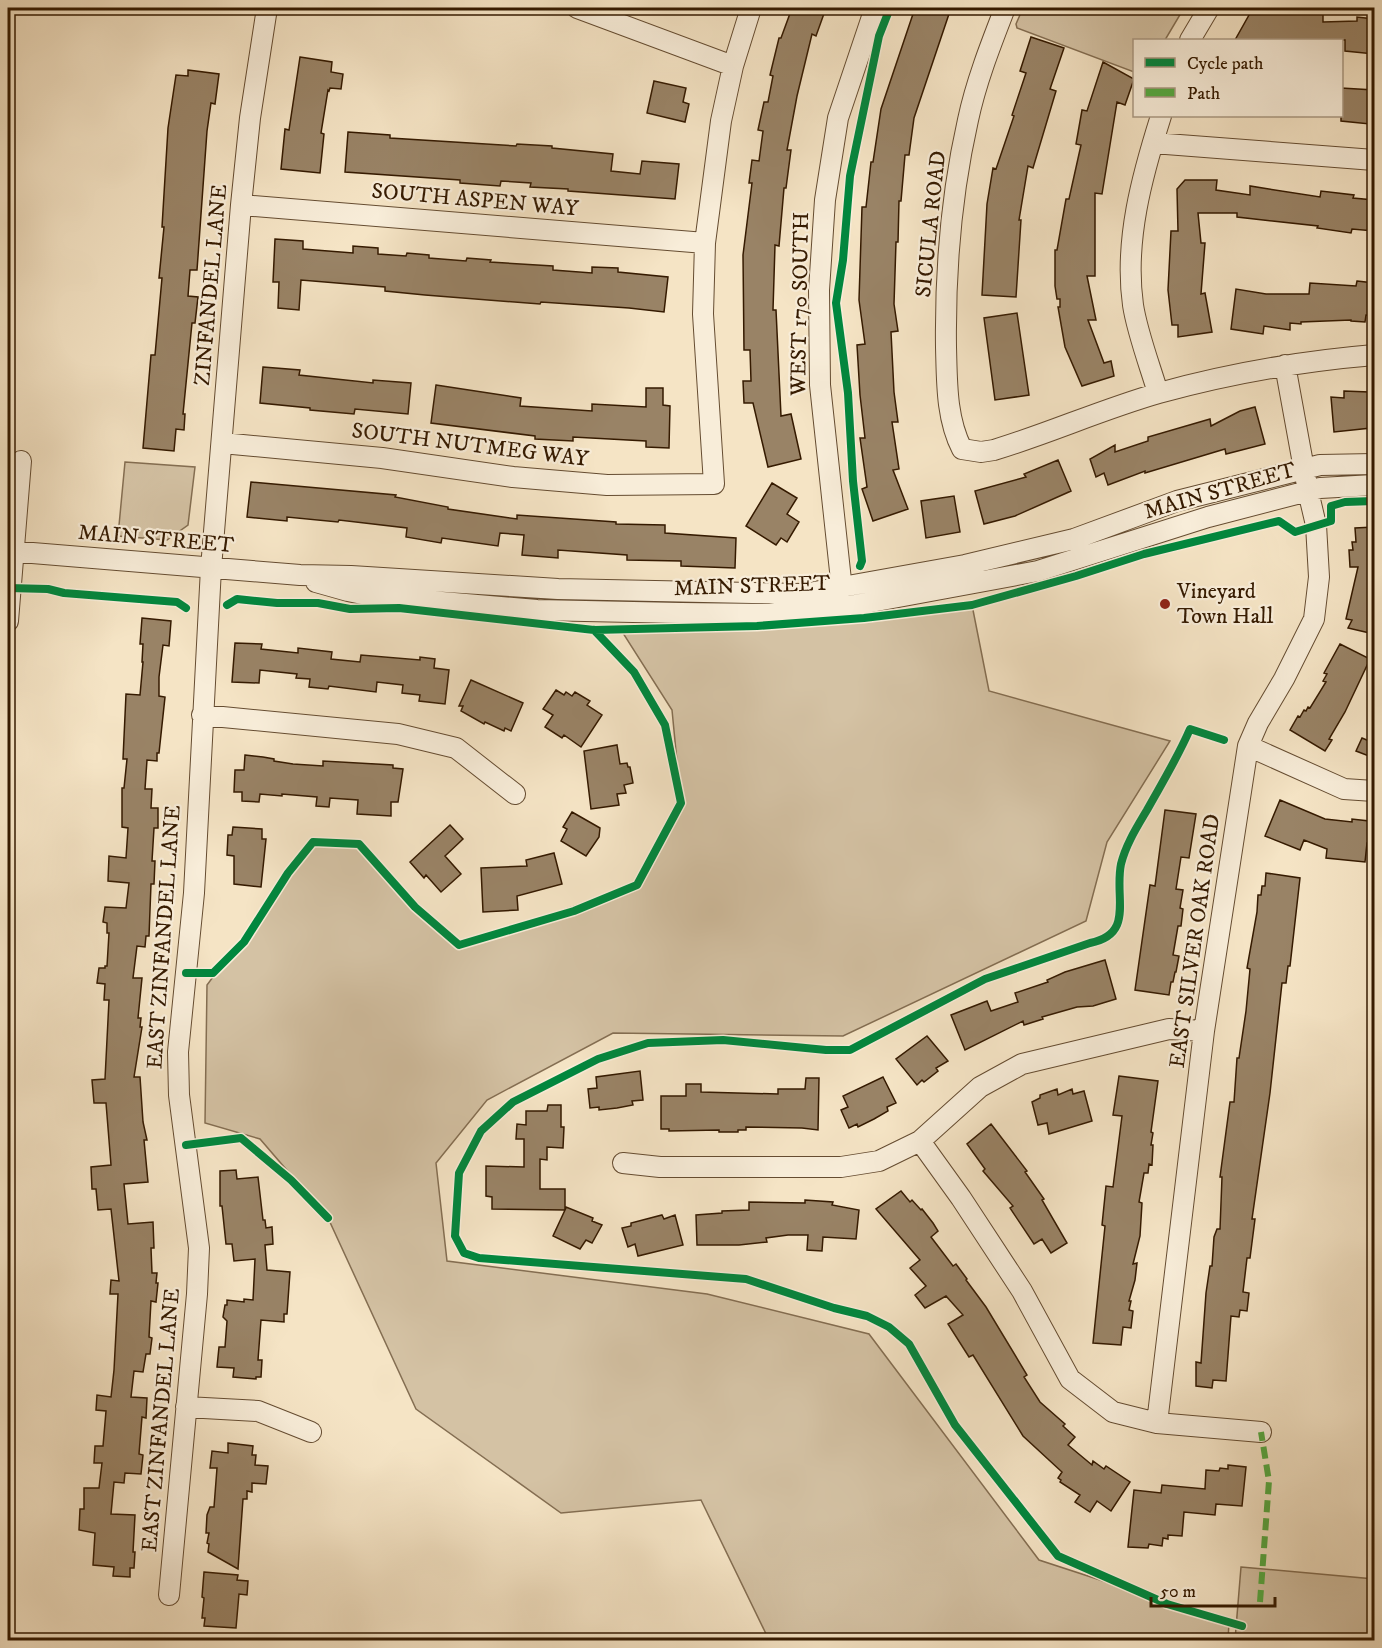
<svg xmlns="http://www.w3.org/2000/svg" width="1382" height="1648" font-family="'IM FELL DW Pica',serif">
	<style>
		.green { fill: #d4c2a4; stroke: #846e52; stroke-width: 1.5 }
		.building { fill: #998366; stroke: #351a00; stroke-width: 1.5 }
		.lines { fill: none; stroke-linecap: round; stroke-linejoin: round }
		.minor-casing { stroke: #654c31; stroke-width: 22 }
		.minor { stroke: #f8edd9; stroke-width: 20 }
		.quiet { stroke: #54a940; stroke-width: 6; stroke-dasharray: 12 6; stroke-linecap: butt }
		.cycleway-casing { stroke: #f8edd9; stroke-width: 11 }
		.cycleway { stroke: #00873e; stroke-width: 8 }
		.poi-dot { fill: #8f2418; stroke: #f8edd9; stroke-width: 2 }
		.labels { text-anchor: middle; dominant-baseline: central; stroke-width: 4.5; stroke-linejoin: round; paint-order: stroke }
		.street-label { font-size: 22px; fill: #351a00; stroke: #f8edd9 }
		.poi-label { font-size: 22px; fill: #351a00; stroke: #f8edd9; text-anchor: start }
	</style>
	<rect width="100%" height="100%" fill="#f5e4c5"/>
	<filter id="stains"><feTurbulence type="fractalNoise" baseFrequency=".00333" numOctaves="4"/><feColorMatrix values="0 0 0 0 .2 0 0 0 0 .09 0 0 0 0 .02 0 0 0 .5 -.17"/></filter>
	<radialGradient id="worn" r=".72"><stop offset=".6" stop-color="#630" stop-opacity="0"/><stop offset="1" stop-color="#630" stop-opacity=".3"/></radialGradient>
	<path class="green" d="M1023,8H1184L1165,40H1134V72L1017,28L1016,24Z
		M125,462L195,467L188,525L167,540L118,536Z
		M972,605L989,691L1170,741L1107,842L1086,921L843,1036L613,1033L487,1100L436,1163L447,1261L707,1294L869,1334L1039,1560L1229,1622L1228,1640H769L701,1500L561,1513L416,1409L328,1218L260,1139L205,1123L207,985L313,842L359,844L459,945L637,885L681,803L672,710L621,630Z
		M1241,1567L1374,1579V1640H1235Z"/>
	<path class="building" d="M792,8H826L816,36L812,34L797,96L787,150H791L786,188H784L779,246L775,245L773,310H776L781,416L791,414L801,459L768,467L753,403H744L743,381H751L750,350H744L743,255L752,183H749L752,160L759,161L763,131L758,130L764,102H768L773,76L770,75L779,38H781Z
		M915,8H951L914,118L909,155H905L901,201H899L898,242H896L894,304L898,331L891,332L894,392L898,422H892L899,469L893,470L908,509L873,521L862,489L867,487L860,438H865L860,395L857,345L865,344L859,300L862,207H866L871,162H873L881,109Z
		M1253,8H1323V22L1357,21V17L1374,19V54L1345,51V40H1235Z
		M1031,37L1064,48L1050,89L1056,91L1033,168L1028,166L1019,220H1021L1016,297L982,295L987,204L993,168L996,169L1014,116L1012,115L1026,73L1020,71Z
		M300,57L332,62L331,72L343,74L341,89L330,88L329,91L328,90L321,133L324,134L320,173L281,169L285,129L289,130Z
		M1103,62L1134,79L1125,105L1117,102L1102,194L1095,193V276H1087L1096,320H1088L1104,363L1111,361L1114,376L1082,386L1065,347L1058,307H1060V299H1057L1055,286V250H1057L1066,199H1069L1081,145L1076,144L1082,110L1087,111Z
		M188,70L219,74L215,104L211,103L207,131L197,270H190L188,296L198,297L195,323H192L183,414H185L184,430L176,429L174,451L143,448L151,355H155L162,278H159L164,227H162L168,128L176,75L188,76Z
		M654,81L686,88L683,102L689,104L685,122L647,113Z
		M1341,88L1374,90V119H1371L1370,124L1341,121Z
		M348,132L390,135V138L516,146L517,144L552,146V148L613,154L611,171L640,174L642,161L679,164L675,199L568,191V189L530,187L531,183L501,181L500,186L460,183V180L345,172Z
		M1185,180H1217L1216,190L1250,195V186L1320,197L1321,191L1354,195L1353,198L1374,200V231L1352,229L1351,233L1317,228L1318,226L1237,217V213H1198L1201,243H1205L1201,294L1205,293L1212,332L1178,337V325H1172L1168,290L1171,231H1178L1177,189Z
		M275,239L303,241V249L353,253V246L378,248V254L406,256L407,253L429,255V258L466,261L467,258L491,260L490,262L553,266V270L592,273V267L618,268V272L668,277L664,312L629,308L541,302L540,304L425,295L385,291V287L301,280L299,310L278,308L279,282H273Z
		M1357,281L1374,283V316L1366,315L1365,322L1351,321V320L1301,322V324L1290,323V330L1264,326L1263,334L1231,329L1236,289L1266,294H1309L1310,283L1356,286Z
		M1017,313L1029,395L995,400L984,318Z
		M263,367L300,370L299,375L373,383V380L411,383L408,414L355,409L354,414L310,410V408L260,403Z
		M436,385L521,398L520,406L592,411V404L646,407V388H663V405L670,406L669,448L646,447V441L573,437V441L535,439V436L431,423Z
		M1344,391L1369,392L1371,428L1334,432L1331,397L1344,398Z
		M1255,407L1265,444L1226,454L1225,449L1145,473V471L1108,485L1104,473L1096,477L1090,459L1115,445V452L1148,441V437L1210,419L1211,426L1240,411Z
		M1058,460L1071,491L1015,516L984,524L975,491L1026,477L1024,474Z
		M251,482L396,495L395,497L448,507V509L517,519V515L616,522V524L665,525V533L736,538L735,568L681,566V561L627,560V555L558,550V558L522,555L524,535L500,533L498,546L442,538L441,543L406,537L407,528L339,520L338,522L287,517V521L247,517Z
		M772,483L797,498L787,514L799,522L787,542L781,538L776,545L746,526Z
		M954,496L960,532L926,538L921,501Z
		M1374,527V634L1348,628L1352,620L1346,619L1358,567H1350L1349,550H1353L1352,542H1356L1355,528Z
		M142,618L171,621L169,646L163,645L159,677V696L165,697L159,753H157V761L147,760L145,789H152L151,808H158V828H154L152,861H155L154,884H151L149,936H146L145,947L137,946L133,978H142L138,1018H141L140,1027H142L134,1077H140L143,1122L147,1140H144L148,1182L124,1184L128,1224L153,1222L154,1248H151L152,1273H157L156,1283H158L156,1302L151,1301L149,1337L152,1338L150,1354H146L143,1372L134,1371L131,1397L147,1398L146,1418L142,1417L139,1454L143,1455L141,1474L125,1473L124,1483L114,1482L111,1514L135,1515L133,1552H135L134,1568H130V1577L113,1576L114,1567L93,1565L95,1533L79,1530L80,1509H84V1488H99L102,1463H94L95,1446H103L106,1411L96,1410L97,1395L111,1397L114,1370L118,1294H110L111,1280L119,1281L111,1209L98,1210L96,1189H92L91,1167L111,1165L106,1103H94L92,1080L105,1079L109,1000H104L105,984L97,983L99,968H105V966H107L109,933H107V923L103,922L105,907L126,908L129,883L108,881L109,856L126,858L128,828L122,827V788H124L127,759H123L126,694L140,695L143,662H142L143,644H140Z
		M235,643L262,644L261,649L298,653V648L332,652L331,659L360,662L361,655L420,660V657L435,659L434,668L449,670L445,704L419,701L420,695L402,693L403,685L377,682L376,692L329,686L328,689L309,687L310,679L296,678L297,674L260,670L259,683L232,682Z
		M1340,644L1370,659L1345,712L1329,739L1332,740L1325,751L1290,730L1298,716L1300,717L1304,710L1306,711L1308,707L1310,708L1326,682L1323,681L1327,674L1324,673Z
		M471,680L523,703L511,731L505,728L504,731L485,722L484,724L461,711L463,706H459Z
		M556,690L564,695L566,692L572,696L575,692L590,701L587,705L602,715L581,747L564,735L562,738L545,727L553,715L543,709Z
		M1362,738L1374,743V758L1356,751Z
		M617,745L620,764L627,763L628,767H630L633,783L624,785L626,793L617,794L619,805L591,809L584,751Z
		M245,755L263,757L274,759V761L293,764L323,766V761L393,765V768L403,769L398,802H391V816L357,814L358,800L330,798L329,807L316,806L317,797L282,794V796L260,794L259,802L242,801V792H234L235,770H244Z
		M1280,800L1325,819L1352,822V819L1369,821V823L1374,824V844L1367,843L1365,862L1326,858L1327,849L1304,840L1300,850L1265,836Z
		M1165,810L1196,814L1189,858L1181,857L1176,889L1183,890L1180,908L1183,909L1181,926H1178L1173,955L1179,956L1176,972H1175L1173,982H1171L1169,995L1135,990L1150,885L1155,886Z
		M572,812L600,828L599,837L586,856L561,841L567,829L563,827Z
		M450,825L463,839L445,856L461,874L441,892L426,875L424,878L410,862Z
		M233,827L262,829V839H266L261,887L234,884V856L227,855L228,835H232Z
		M554,853L562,884L517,896L518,910L483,912L481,868L527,866L526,860Z
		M1266,873L1300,878L1290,966H1288L1286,983H1282L1270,1093L1252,1219H1255L1250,1258H1247L1243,1292L1249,1293L1247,1311L1240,1310L1239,1317L1231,1316L1226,1381L1213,1380L1212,1388L1196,1386V1362L1201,1363L1206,1293L1210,1266H1212L1214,1237L1217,1229H1220L1222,1177H1220L1230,1102H1234L1237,1058H1239L1246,1011L1250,969L1247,968L1257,912L1258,895H1261L1262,886H1265Z
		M1105,960L1116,999L1093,1006L1077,1007L1042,1017L1043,1019L1024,1025L1023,1021L965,1050L951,1015L987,1001L991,1011L1018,1002L1015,993L1048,982L1047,980L1065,972Z
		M927,1036L948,1061L936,1068L938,1071L924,1082L922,1080L917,1085L896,1059Z
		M640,1071L643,1100L632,1101L633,1105L617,1108L599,1110V1107L590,1108L588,1089L597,1088L596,1077Z
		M1119,1076L1158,1081L1151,1132L1153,1133L1151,1145H1153L1152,1165L1149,1164L1148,1173H1144L1139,1202L1142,1203L1140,1236L1133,1264L1137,1263L1135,1280L1129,1301H1131L1129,1310L1133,1311L1131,1328L1123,1327L1121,1345L1093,1343L1105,1226L1102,1225L1106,1186L1113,1187L1122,1116L1113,1115Z
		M883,1077L896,1103L887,1107L888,1111L874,1119L858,1127L857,1124L849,1128L841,1110L848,1107L843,1096Z
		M806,1078H819L818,1130L802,1128L746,1127V1130H738V1132H719V1130L669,1131V1129H661V1096H686V1084H701V1092L778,1094V1089H805Z
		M1057,1089L1058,1095L1072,1089L1073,1094L1084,1091L1092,1121L1049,1134L1047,1123L1038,1125L1032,1102L1040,1098V1095Z
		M548,1105H561V1127H564L563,1148L547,1147V1160L540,1159V1189H565V1210L566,1207L593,1218L592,1221L602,1225L592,1243L586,1240L580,1249L553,1236L565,1210L492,1209V1197L486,1196V1166L524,1167V1139H516L517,1124L526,1125V1111H547Z
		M991,1124L1027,1171L1025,1172L1044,1199L1042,1200L1067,1243L1051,1253L1042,1239L1034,1244L1010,1208L1013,1206L983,1171L985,1169L967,1144Z
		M236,1170L237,1179L258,1177L263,1220H265L266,1228L272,1227L273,1244L265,1245L267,1270L290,1272L287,1314H284V1322L261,1320L258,1360H262L261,1377H256V1379L233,1377L234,1368L217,1367L219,1347H225L227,1321L223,1317L225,1305H227V1300L244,1302V1299L253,1300L255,1259L234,1261L232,1244H226L222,1206H220V1171Z
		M901,1191L910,1202L912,1200L921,1210L922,1209L933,1223L938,1231L931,1237L953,1266L956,1264L967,1279L966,1280L986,1307L1027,1375L1024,1377L1040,1402L1065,1424L1063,1426L1075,1437L1068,1445L1092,1465L1093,1461L1104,1469L1106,1466L1130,1482L1111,1511L1097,1501L1090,1512L1075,1502L1080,1495L1060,1482L1061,1480L1058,1478L1062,1472L1023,1436L973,1355L969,1357L948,1324L963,1315L946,1296L925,1308L915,1295L926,1286L910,1268L920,1260L876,1209Z
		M805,1200L833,1202L832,1205L859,1210L856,1239L823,1237L822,1251L807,1250L808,1235H788L766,1238L767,1242L739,1245H697L696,1215L722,1213V1211L749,1210V1202L805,1203Z
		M662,1215L664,1219L675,1215L683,1245L638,1256L635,1244L628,1247L622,1228L631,1226V1223Z
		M228,1443L253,1446L252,1455H256L255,1465L268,1466L266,1484L252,1483V1492L247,1491V1499H243L238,1569L208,1552L209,1544L207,1543L209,1533H206L207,1515L210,1507H214L217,1468H210L212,1451L228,1453Z
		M1228,1465L1246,1467L1242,1506L1216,1504L1215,1515L1184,1512L1182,1536L1168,1535V1539L1163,1538L1162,1546L1149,1544L1148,1548L1128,1547L1134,1490L1161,1493L1162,1485L1205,1489L1206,1470L1219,1471L1220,1468L1228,1469Z
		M204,1572L238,1575L237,1580L248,1581L247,1595L239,1594L236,1628L204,1626L205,1618H202L204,1598L202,1597Z"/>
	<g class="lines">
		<g class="minor-casing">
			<path id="minor" d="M577,8L733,66
				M1005,8C991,44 976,82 968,120C951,195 945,270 946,347C947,381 946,418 962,449L981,452L994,450C1050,433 1103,409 1159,393C1228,374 1303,361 1374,355
				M1190,40L1209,8
				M1153,143L1374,160
				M241,205L705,243
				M1158,393C1150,366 1137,332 1133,305C1124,241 1142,176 1161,116
				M222,443L382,458L513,477L607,485L714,484L703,314L705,243L721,121L733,66L751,8
				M8,551L300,575L351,576L558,589L803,594L965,565L1074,539L1177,501L1320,465L1374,464
				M316,582L348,591L372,596L537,610L681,613L770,614L844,607L1038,571L1208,517L1308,491L1320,488L1374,485
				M843,599L820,385L819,290L825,200L838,118L875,8
				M8,621L21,461
				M202,715L398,734L456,748L515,794
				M1248,746L1344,789L1374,791
				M920,1141L961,1198L1022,1291L1070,1379L1113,1412L1157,1423L1261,1432
				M623,1163L660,1167H841L879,1161L920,1141L980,1087L1022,1064L1169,1029L1204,1031
				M186,1407L258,1411L311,1432
				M1157,1423L1204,1031L1248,746L1258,723L1284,679L1314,619L1319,577L1316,525L1308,491L1285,365
				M169,1595L197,1294L199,1248L179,1095L178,1052L194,893L211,568L241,205L250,118L267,8"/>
		</g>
		<use href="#minor" class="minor"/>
		<path class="quiet" d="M1260,1602L1269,1481L1261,1432"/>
		<g class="cycleway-casing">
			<path id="cycleway" d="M860,566L862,561L853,481L848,393L836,303L843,260L850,176L879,36L890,8
				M8,588L48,589L64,593L177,602L186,608
				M227,605L237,599L277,603H318L350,609L399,608L594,630L757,626L864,618L972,605L1076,576L1144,554L1279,521L1295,532L1331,521V506L1345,502L1374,501
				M1224,740L1190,729C1178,757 1162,783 1147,810C1137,827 1126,844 1121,864C1114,898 1135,934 1090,943L985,979L850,1050H826L723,1040L648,1043L598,1059L513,1102L481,1131L459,1173L455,1236L464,1253L479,1258L746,1279L834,1308L867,1316L889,1327L909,1344L955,1425L1058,1556L1167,1604L1242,1626
				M186,973H213L244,942L288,873L313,842L359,844L415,907L459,945L574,911L637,885L681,803L665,725L634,672L594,630
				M186,1145L241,1138L291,1180L328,1218"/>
		</g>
		<use href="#cycleway" class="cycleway"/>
	</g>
	<circle class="poi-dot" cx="1165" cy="604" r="6"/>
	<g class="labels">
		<g class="street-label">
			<text transform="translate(475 200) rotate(5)">SOUTH ASPEN WAY</text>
			<text transform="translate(931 224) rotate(-84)">SICULA ROAD</text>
			<text transform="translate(211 285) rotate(-85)">ZINFANDEL LANE</text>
			<text transform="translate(800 304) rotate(-89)">WEST 170 SOUTH</text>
			<text transform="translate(470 445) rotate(7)">SOUTH NUTMEG WAY</text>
			<text transform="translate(1220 491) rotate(-16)">MAIN STREET</text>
			<text transform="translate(156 539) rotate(5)">MAIN STREET</text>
			<text transform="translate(752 586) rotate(-2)">MAIN STREET</text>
			<text transform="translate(164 937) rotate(-86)">EAST ZINFANDEL LANE</text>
			<text transform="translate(1195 941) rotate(-82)">EAST SILVER OAK ROAD</text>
			<text transform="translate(161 1420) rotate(-85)">EAST ZINFANDEL LANE</text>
		</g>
		<g class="poi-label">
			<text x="1177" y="591">Vineyard<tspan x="1177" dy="25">Town Hall</tspan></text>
		</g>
	</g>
	<rect width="1382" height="1648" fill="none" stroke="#f5e4c5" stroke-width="30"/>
	<rect x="9" y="9" width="1364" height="1630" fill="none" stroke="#351a00" stroke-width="3"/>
	<rect x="15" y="15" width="1352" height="1618" fill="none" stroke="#351a00" stroke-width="1.5"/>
	<rect x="1133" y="39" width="210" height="78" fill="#f8edd9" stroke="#aa9982" stroke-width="1.5"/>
	<rect x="1145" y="58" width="30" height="9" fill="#00873e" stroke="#aa9982" stroke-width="1.5"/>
	<text x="1187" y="69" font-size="18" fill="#351a00">Cycle path</text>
	<rect x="1145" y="88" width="30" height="9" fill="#54a940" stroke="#aa9982" stroke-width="1.5"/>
	<text x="1187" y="99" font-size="18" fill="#351a00">Path</text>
	<path d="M1151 1597v9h124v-9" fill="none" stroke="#351a00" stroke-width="3"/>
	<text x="1160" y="1597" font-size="18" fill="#351a00" stroke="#f8edd9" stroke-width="4.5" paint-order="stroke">50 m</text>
	<rect width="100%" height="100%" filter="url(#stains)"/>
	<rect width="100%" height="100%" fill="url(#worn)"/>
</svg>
